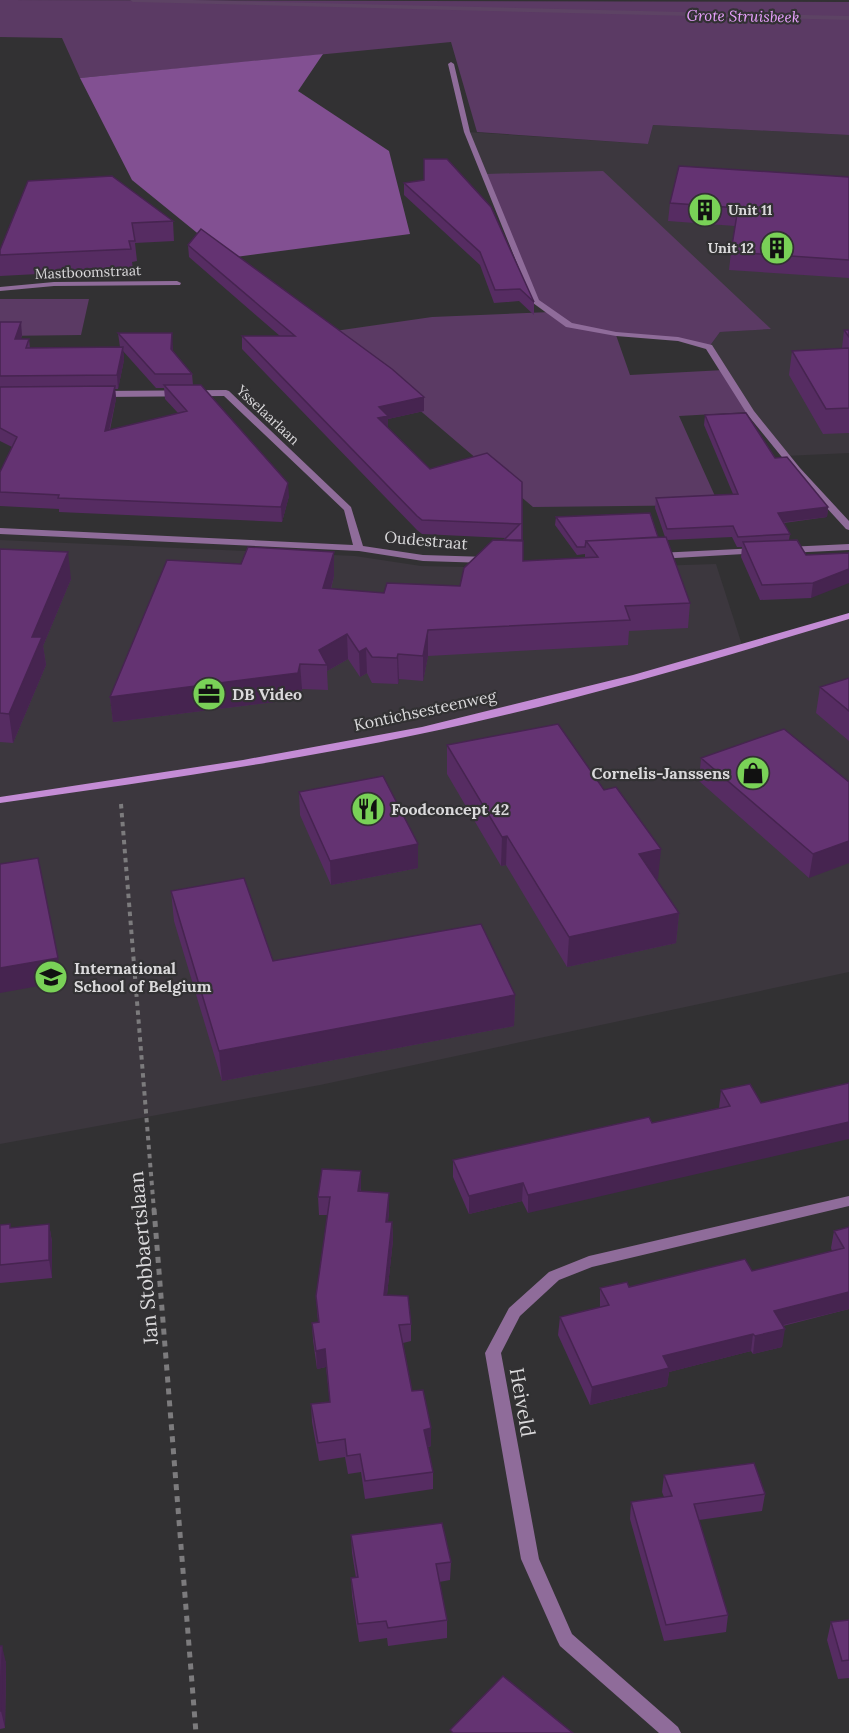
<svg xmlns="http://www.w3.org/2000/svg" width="849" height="1733" font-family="Lora,serif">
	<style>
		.built { fill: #3c373e }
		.green { fill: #5b3a64 }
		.forest { fill: #825092 }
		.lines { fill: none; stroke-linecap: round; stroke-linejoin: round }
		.stream { fill: #5d4364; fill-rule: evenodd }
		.path-far1 { stroke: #7c7b7d; stroke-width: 4; stroke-dasharray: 4.5 4.5; stroke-linecap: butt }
		.path { stroke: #7c7b7d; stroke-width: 5; stroke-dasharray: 6 6; stroke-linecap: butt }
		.lane { fill: #8f6c9a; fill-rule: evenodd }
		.street { fill: #8f6c9a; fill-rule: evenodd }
		.secondary { fill: #c48cd5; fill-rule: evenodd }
		.wall { fill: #562c62; fill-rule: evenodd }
		.shaded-wall { fill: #462450 }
		.building { fill: #643372; stroke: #462450; stroke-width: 1.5 }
		.labels { text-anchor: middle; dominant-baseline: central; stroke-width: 4.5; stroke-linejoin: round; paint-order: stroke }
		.far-poi-label { font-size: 14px; font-weight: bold; fill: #dad9db; stroke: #323133; text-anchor: start }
		.far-street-label { font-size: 14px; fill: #dad9db; stroke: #323133 }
		.far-water-label { font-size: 15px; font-style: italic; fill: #e8a1fd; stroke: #323133 }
		.street-label { font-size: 16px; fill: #dad9db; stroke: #323133 }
		.poi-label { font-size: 16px; font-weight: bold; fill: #dad9db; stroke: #323133; text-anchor: start }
		.near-street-label { font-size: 20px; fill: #dad9db; stroke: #323133 }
	</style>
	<rect width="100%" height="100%" fill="#323133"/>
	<path class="built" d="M653,125L849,135V453L785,456L709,347L720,332L770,329L485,174L467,132L648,144Z
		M0,540L355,556L421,566L558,569L716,564L743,648L849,616V972L320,1085L0,1144Z"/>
	<path class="green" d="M0,0L849,2V135L653,125L648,144L477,132L451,42L80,78L62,38L0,37Z
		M603,171L771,329L720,332L709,347L678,339L616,335L630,375L724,370L750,412L679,416L719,505L533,507L328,332L432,317L551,312L536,301L485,174Z
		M0,299H89L81,335L0,336Z"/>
	<path class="forest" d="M323,54L298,91L389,151L410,234L228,258L132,180L80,78Z"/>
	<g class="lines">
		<path class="stream" d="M130,0H193L849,16V20L133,2Z"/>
		<path class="path-far1" d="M121,804L154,1211"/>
		<path class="path" d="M154,1209L196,1733"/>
		<path class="lane" d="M451,62L454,64L470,132L539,300L572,323L616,332L678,337L712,345L754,411L800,468L849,521V530L846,529L794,472L747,414L706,349L678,341L616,336L566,327L533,303L464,132L448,64Z"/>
		<path class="street" d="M177,281L181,283L180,285L54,286L0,291V287L54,282Z
			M226,390L229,391L351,507L363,546L423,555L488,557L493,560L488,563L423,561L359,551L0,534V528L353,545L344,510L224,396L101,397L97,394L101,391Z
			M849,544V550L787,553L782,550L787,547Z
			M758,548L763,551L761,553L658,559L653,556L658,553Z
			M849,1196V1206L592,1267L559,1280L520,1316L501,1353L539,1559L572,1634L678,1727L681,1733H659L560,1646L557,1640L521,1559L485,1353L509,1308L549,1272L589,1256Z"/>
		<path class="secondary" d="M849,613V619C707,662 565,704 420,734C281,763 141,783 0,803V797L243,760L422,727L633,675Z"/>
	</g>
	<path class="wall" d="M849,177V278L729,270L731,252L735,226L668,221L670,203Z
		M28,181L173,221L174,241L135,243L137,261L132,262L133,269L0,276V250Z
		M404,183L534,302V315L519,301L494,303L480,265L404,195Z
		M188,245L424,411L388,419V428L430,469L522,482L523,561L585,558V554L577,555L555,525L556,517L658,537H665L655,508L656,498L733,494L704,425L705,415L775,458L828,507L827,517L784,523L790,534L789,540L806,555L849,553L811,598L760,600L741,557L742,547H737L732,537L667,540L690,603L688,628L629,631L628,645L428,656L423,681L399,679L398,684L372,683L367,673L360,677L348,659L327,671L328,690L302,689L299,699L113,722L110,697L334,576L331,589L384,593L460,586L505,538L422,534L417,530L242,349V336H280L189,257Z
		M0,322L22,335L21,339H29L30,348L120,347L118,333L173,347V351L192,374L193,385L289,496L282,522L59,512V509L0,506V472L12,447L0,441ZM123,351L156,388H164L165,399L178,413L110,430L116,399L115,389H118L124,360Z
		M844,330H849V433L823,434L789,375L792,351L842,348Z
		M0,549L71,579L43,646L46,665L13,743L0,742Z
		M849,678V741L816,713L820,687Z
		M447,745L658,879H656L679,913L676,943L567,967L506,865L501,866L447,774Z
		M701,758L849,782L809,878L699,781Z
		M299,792L418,844V868L331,885L300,815Z
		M171,891L273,961L515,995L514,1026L222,1081L174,921Z
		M721,1090L761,1103L528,1213L522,1201L469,1214L453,1177V1160L652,1123L719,1108Z
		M361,1171V1192L389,1193V1211L388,1222H392L393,1240L387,1295L411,1324V1341L403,1343L412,1391L431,1428V1446L428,1447L433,1472V1489L365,1499L361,1472L348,1474L345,1457L319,1461L312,1422L311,1404L330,1402L326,1367L317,1369L313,1340L312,1323L318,1322L316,1296L328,1215H319L318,1197Z
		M49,1224L52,1242V1278L0,1283V1225L10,1228Z
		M849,1227V1309L783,1326L782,1347L753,1354L751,1351L669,1372L667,1386L590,1405L558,1335L560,1317L600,1307V1288L629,1287L752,1271L832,1251L831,1248L834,1231Z
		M664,1475L765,1494L762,1511L699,1520L728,1615L726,1632L664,1641L630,1519L631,1502L664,1497L662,1492Z
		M351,1535L451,1562L450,1580L439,1582L447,1620V1638L388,1646L387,1638L359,1642L352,1596L351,1578H356L352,1553Z
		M849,1620V1678L838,1679L827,1640L831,1622Z
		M0,1646L6,1663L5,1728L0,1729Z"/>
	<path class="shaded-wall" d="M21,322L22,335L16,352L15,339Z
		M172,333L173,347L172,363L171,349Z
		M123,347L124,360L118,389L117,375Z
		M115,386L116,399L106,444L105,431Z
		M424,397V411L388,419V430L378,418L379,407Z
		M288,483L289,496L282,522L281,507Z
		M828,507L827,517L777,523L778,513Z
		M68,552L71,579L43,646L46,665L13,743L9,714L32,637Z
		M334,552V576L324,613L323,588Z
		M849,569V583L811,598L813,583Z
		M428,630V656L423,681V656Z
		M347,634L348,659L327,671V665L319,650Z
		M366,648L367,673L360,677L359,652Z
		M398,654L399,679L398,684L397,658Z
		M300,664L302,689L299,699L113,722L110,697Z
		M507,836L506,865L501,866L502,837Z
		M849,841V863L809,878L813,854Z
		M418,844V868L331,885L330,861Z
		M661,849L658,879L636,884L639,854Z
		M679,913L676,943L567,967L569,937Z
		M58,958L61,982L0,993V968Z
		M515,995L514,1026L222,1081L219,1051Z
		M849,1122V1139L528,1213V1195Z
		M361,1171V1188L358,1209V1191Z
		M523,1183L522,1201L469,1214V1196Z
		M389,1193V1211L386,1239V1222Z
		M392,1222L393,1240L385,1313L384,1295Z
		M49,1224L52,1242V1278L49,1260Z
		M849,1292V1309L771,1328L774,1311Z
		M785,1329L782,1347L753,1354L755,1336Z
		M753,1334L751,1351L669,1372L667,1386L590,1405L592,1387L663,1356Z
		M325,1349L326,1367L317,1369L316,1351Z
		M431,1428V1446L424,1447V1430Z
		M2,1646L6,1663L5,1728L1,1711Z"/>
	<path class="building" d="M424,159H447L491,207L534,302L520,289L495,290L480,252L404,183L424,180Z
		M679,166L849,177V260L731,252L738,208L670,203Z
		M112,176L173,221L132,223L135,241H129L131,249L0,255V250L28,181Z
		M201,229L392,369L424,397L379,407L388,416L378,418L430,469L487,453L522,482V540H504L520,524L422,520L417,516L242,336H295L188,245Z
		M0,322H21L15,339H29L26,348L123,347L117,375L0,376Z
		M844,330H849V337Z
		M118,333H172L171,349L192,374H155Z
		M849,348V408L826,409L792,351Z
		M164,385H201L288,483L281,507L58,498L59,495L0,492V472L17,437L0,428V387L115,386L105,431L187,411Z
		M746,413L775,458L787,457L828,507L778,513L790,534L738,537L733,526L667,529L656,498L738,494L705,415Z
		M650,513L658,537L586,541L585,547H577L556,517Z
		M666,537L690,603L625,606L630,620L428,630L423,656L398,654L397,658L372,657L366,648L359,652L347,634L319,650L327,665L300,664L298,673L110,697L167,560L241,564L248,547L334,552L323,588L384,593L387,583L460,586L464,568L493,540L523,541V561L598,557L586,541Z
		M797,540L806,555L849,553V569L813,583L762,585L743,542Z
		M0,549L68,552L32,637H42L9,714L0,713Z
		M849,678V711L820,687Z
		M558,724L604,790L616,787L661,849L639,854L679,913L569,937L507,836L502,837L447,745Z
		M784,729L849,782V841L813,854L701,758Z
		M383,776L418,844L330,861L299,792Z
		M38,858L58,958L0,968V864Z
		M244,878L273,961L481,924L515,995L219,1051L171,891Z
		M849,1083V1122L528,1195L523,1183L469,1196L453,1160L649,1117L652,1123L730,1106L721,1090L750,1084L761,1103Z
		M322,1169L361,1171L358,1191L389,1193L386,1222H392L384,1295L408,1296L411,1324L399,1325L412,1391L423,1390L431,1428L424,1430L433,1472L365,1481L360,1454L347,1456L345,1439L318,1443L311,1404L330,1402L325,1349L316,1351L312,1323L319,1322L316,1296L330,1197H318Z
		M10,1224V1228L49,1224V1260L0,1265V1225Z
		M849,1227V1292L774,1311L785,1329L755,1336L753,1334L663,1356L669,1368L592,1387L560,1317L609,1305L600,1288L627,1282L629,1287L745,1259L752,1271L844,1248L834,1231Z
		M754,1463L765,1494L694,1504L728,1615L666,1625L631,1502L672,1496L664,1475Z
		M442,1523L451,1562L436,1564L447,1620L388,1628L386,1621L358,1624L351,1578L358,1577L351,1535Z
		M849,1620V1660L842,1661L831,1622Z
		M0,1646H2L1,1711H0Z
		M503,1676L573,1733H453L450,1730Z"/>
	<defs>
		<g id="building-disc" transform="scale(1.725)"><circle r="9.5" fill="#79d157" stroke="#323133"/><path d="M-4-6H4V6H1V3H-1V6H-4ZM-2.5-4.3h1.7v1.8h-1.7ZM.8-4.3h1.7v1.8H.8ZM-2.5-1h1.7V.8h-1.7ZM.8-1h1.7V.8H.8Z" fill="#111"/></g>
		<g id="office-disc" transform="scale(1.725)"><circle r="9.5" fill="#79d157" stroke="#323133"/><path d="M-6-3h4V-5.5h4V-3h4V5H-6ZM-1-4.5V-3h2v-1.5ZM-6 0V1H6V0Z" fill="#111"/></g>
		<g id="shop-disc" transform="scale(1.725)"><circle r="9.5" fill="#79d157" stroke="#323133"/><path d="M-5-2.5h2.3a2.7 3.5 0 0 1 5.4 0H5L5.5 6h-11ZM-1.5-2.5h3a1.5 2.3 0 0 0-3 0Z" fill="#111"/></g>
		<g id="restaurant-disc" transform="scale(1.725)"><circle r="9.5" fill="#79d157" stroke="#323133"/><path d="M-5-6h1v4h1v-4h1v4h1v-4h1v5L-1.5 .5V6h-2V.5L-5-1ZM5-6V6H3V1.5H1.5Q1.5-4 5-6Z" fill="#111"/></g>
		<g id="school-disc" transform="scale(1.725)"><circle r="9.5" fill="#79d157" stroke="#323133"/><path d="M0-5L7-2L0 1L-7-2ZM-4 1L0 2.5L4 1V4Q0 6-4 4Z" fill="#111"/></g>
	</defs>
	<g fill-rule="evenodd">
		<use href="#building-disc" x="705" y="210"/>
		<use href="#building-disc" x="777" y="248"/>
		<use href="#office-disc" x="209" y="694"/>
		<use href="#shop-disc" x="753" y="773"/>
		<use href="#restaurant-disc" x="368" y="809"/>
		<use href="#school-disc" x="51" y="977"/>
	</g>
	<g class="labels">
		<g class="far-poi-label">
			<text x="728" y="210">Unit 11</text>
			<text x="754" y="248" text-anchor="end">Unit 12</text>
		</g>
		<g class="far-street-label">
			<text transform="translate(88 272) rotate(-2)">Mastboomstraat</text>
			<text transform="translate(268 415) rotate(43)">Ysselaarlaan</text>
		</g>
		<g class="far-water-label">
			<text transform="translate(743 16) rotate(1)">Grote Struisbeek</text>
		</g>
		<g class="street-label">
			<text transform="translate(426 540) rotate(5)">Oudestraat</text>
			<text transform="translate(425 710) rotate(-12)">Kontichsesteenweg</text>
		</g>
		<g class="poi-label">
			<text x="232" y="694">DB Video</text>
			<text x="730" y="773" text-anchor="end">Cornelis-Janssens</text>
			<text x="391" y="809">Foodconcept 42</text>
			<text x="74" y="968">International<tspan x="74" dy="18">School of Belgium</tspan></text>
		</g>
		<g class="near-street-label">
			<text transform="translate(143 1258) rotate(-95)">Jan Stobbaertslaan</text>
			<text transform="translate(523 1402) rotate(80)">Heiveld</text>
		</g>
	</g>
</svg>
